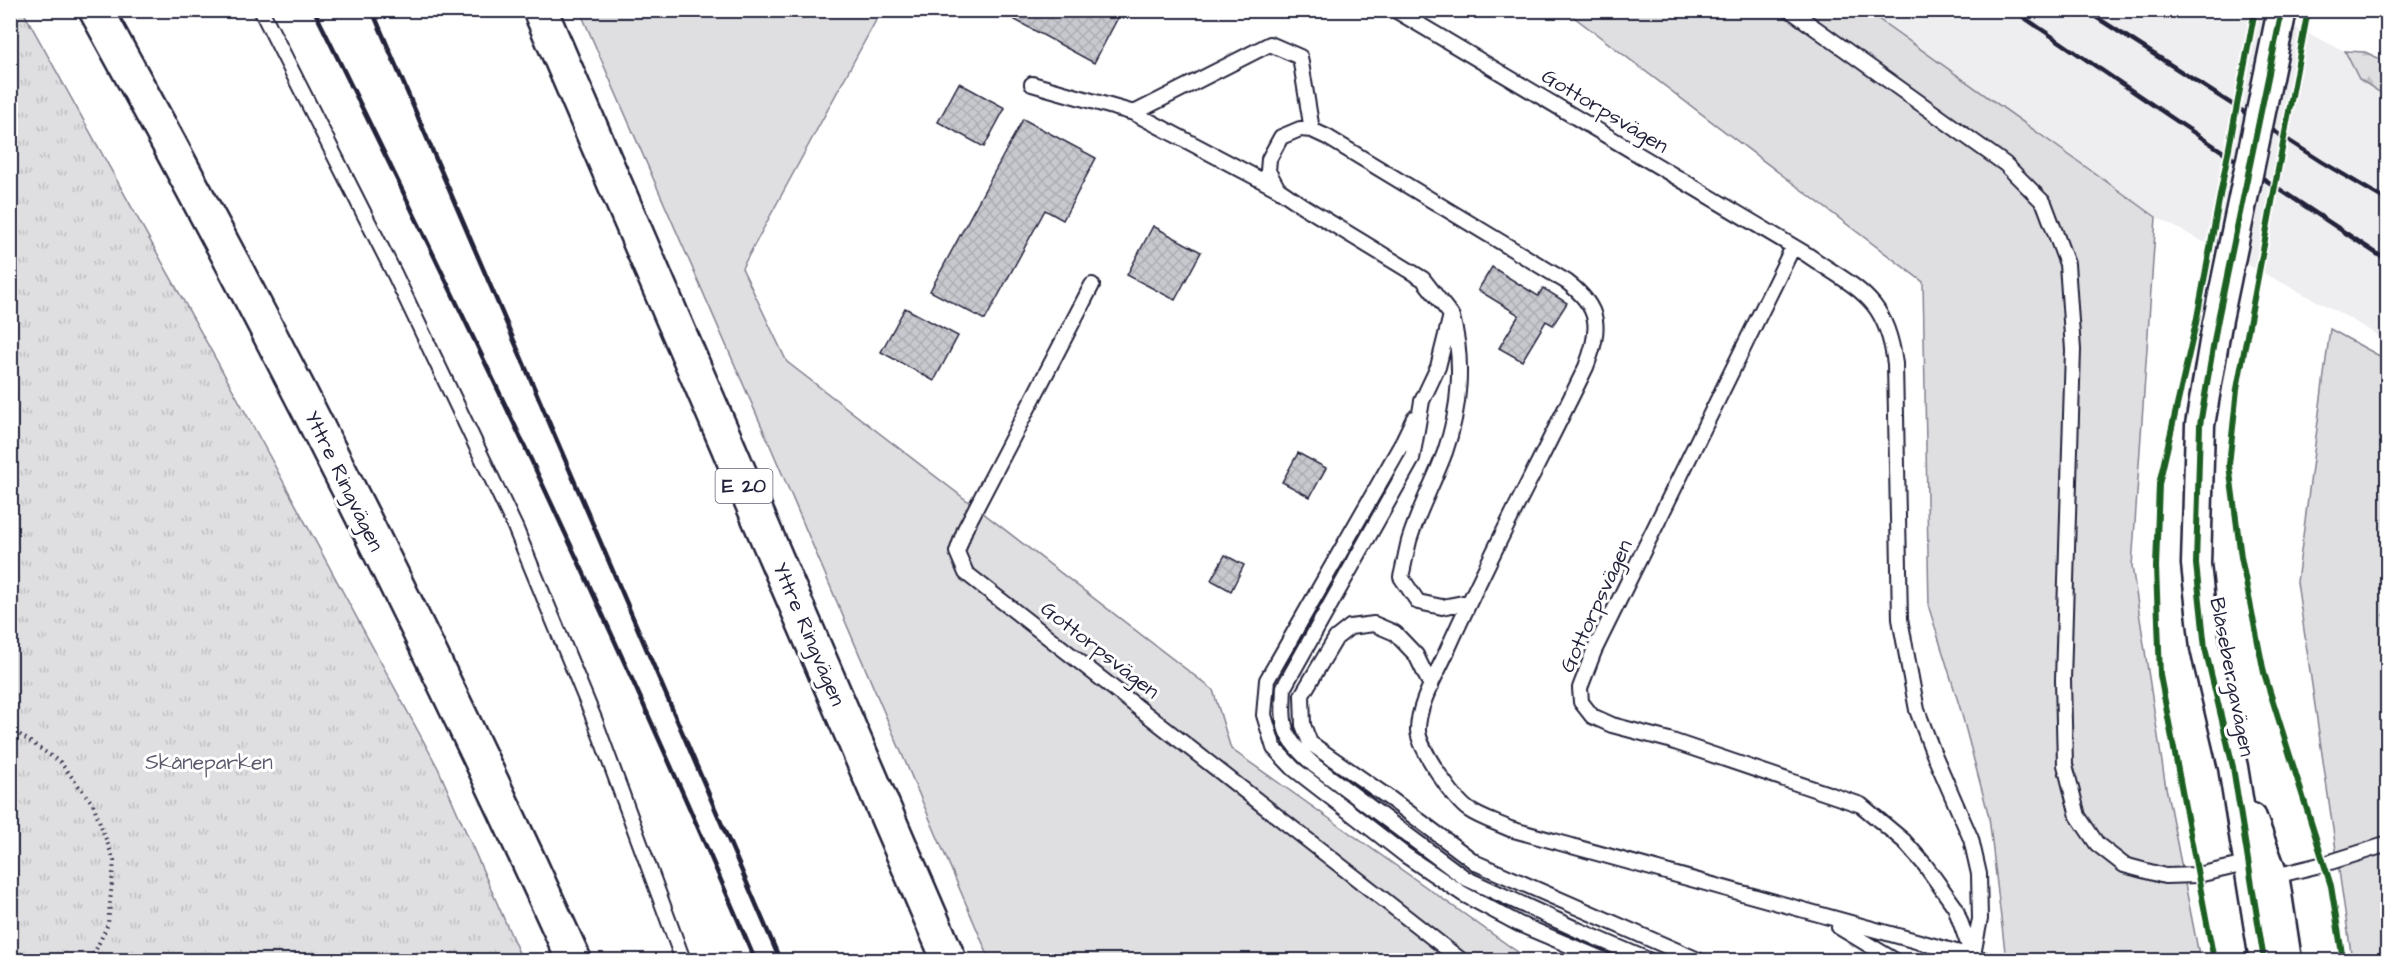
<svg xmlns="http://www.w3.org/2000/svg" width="2398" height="971" font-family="'Architects Daughter',sans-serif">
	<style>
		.built { fill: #eeeef1 }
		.grass { fill: #dfdfe2; stroke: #80808e; stroke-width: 1.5 }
		.forest { fill: url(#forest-firs); stroke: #80808e; stroke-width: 1.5 }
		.park { fill: url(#park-tufts); stroke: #80808e; stroke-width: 1.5 }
		.building { fill: url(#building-cross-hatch); stroke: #22223b; stroke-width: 1.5 }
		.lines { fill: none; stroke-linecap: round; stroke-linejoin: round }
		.lane-casing { stroke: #22223b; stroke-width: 18 }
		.street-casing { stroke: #22223b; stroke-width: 33 }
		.highway-casing { stroke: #22223b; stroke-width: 38 }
		.path { stroke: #22223b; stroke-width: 4; stroke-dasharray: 1.5 4.5; stroke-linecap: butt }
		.lane { stroke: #fff; stroke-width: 14 }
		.street { stroke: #fff; stroke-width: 28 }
		.highway { stroke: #fff; stroke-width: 33 }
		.rail { stroke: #22223b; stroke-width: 4.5 }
		.street-bridge-casing { stroke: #22223b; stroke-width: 33; stroke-linecap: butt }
		.street-bridge { stroke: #fff; stroke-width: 28 }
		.cycleway-casing { stroke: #fff; stroke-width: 10 }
		.cycleway { stroke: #1b5e20; stroke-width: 6 }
		.labels { text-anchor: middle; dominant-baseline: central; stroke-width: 6; stroke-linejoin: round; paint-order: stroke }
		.shield { fill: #fff; stroke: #646476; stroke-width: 1.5 }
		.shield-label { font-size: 20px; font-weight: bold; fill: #22223b }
		.street-label { font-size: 21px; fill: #22223b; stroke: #fff }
		.park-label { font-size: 21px; fill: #5b5b6d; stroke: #fff }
	</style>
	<defs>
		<pattern id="forest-firs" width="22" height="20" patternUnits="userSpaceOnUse" patternTransform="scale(1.5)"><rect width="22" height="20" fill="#dfdfe2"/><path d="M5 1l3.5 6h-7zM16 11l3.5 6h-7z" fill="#bfbfc3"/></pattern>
		<pattern id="park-tufts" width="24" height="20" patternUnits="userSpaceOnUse" patternTransform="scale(1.5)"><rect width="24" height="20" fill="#dfdfe2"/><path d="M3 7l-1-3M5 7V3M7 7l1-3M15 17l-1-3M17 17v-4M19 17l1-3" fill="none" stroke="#bfbfc3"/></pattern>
		<pattern id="building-cross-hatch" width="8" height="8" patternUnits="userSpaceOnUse" patternTransform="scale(1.5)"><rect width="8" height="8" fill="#c8c8cf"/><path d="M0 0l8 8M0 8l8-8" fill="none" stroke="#acacb3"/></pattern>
	</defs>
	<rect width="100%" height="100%" fill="#fff"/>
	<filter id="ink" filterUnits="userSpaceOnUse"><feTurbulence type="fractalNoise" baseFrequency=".0167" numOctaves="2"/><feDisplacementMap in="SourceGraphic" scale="12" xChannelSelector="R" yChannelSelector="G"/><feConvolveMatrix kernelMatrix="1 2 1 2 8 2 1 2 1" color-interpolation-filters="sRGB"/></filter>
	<g filter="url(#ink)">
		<path class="built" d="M1867,11H2260L2345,51L2359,79L2387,97V341L2342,314L2156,217Z"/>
		<path class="grass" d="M580,11H881L742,268L787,362L1213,690L1231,749L1529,960H990L772,450Z
			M1566,11H1867L2156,217L2132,566L2165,782L2200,960H2006L1989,817L1961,711L1929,608L1923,282Z
			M2330,329L2387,360L2388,613L2384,615L2388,641L2387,960H2352L2297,582Z"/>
		<path class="forest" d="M2345,51L2365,52L2387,62V97L2359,79Z"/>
		<path class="park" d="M10,11H23L264,446L438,768L522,960H11Z"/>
		<path class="building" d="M997,10H1122L1094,63Z
			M959,83L1005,108L984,147L938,122Z
			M1023,119L1096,158L1063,220L1045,210L985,320L930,291Z
			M1153,226L1201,252L1175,300L1127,275Z
			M1492,267L1538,296L1543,288L1567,303L1553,325L1546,321L1522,361L1499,348L1519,315L1478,290Z
			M905,308L958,336L934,381L881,352Z
			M1298,453L1326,468L1310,497L1282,482Z
			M1225,555L1244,565L1231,591L1211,580Z"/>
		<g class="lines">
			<g class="lane-casing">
				<path id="lane" d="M261,10L395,275L515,527L595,721L683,960
					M1395,10L1806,254C1858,290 1886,296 1895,364L1900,619L1917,710L1933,752L1971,839L1979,874L1980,919L1972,960
					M1790,10L2005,164L2044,203L2067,264L2073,350L2063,680L2065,765L2078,816L2097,844L2124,865L2165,876L2198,875L2250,863
					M1032,84L1134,113L1278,189
					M1134,113L1270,44L1300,57L1312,130
					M1793,247L1594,651L1580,688L1581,702L1592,716L1612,725L1669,740L1861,805L1904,841L1925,865L1955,907L1972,955
					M1092,285L965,529L957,552L966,573L1461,960
					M1452,317C1464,360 1460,409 1445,452C1434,482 1418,511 1409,541C1406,553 1404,565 1401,577L1418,602L1442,607L1468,602
					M1414,418L1400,447L1267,680L1264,715L1274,748L1294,769L1405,855L1463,894L1519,924L1604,960
					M1431,686L1416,655L1395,633L1374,624L1350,627L1336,638L1302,695L1303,725L1310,743L1392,800L1476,863L1698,960
					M2271,877L2324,864L2388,844
					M1839,927L1894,960
					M1648,960L1578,930L1465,878L1315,766C1282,736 1282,729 1284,687L1412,459L1422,401L1438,367L1451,315L1423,279L1303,206L1278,189L1268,171L1269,159L1281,137L1300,129L1312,130L1327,137L1567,282C1601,308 1601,328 1586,367C1540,462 1489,556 1446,653C1436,676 1418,704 1418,730C1418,747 1454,800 1469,810C1481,818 1497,823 1510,829L1985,960"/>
			</g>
			<g class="street-casing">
				<path id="street" d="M2217,324L2200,425L2196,564L2205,648L2233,767L2264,960
					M2252,818L2275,881L2287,960"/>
			</g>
			<g class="highway-casing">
				<path id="highway" d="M96,10C268,321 428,638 574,960
					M540,10L949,960"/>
			</g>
			<path class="path" d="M10,728L60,762L93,804L114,861L108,924L91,960"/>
			<use href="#lane" class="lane"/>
			<use href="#street" class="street"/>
			<use href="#highway" class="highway"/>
			<path class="rail" d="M314,10C469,324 619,639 755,960
				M372,10L780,960
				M2013,10L2184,126L2388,261
				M2085,10L2322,162L2388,201"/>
			<g class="street-bridge-casing">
				<path id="street-bridge" d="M2217,324L2282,10"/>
			</g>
			<use href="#street-bridge" class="street-bridge"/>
			<g class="cycleway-casing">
				<path id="cycleway" d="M2308,10L2237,389L2229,465L2241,557L2264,673L2331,886L2343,960
					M2214,960L2160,675L2156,567L2159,484L2196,323L2255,10
					M2264,960L2233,767L2205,648L2196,564L2200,425L2217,324L2282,10"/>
			</g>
			<use href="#cycleway" class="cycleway"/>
		</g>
	</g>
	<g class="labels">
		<rect class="shield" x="715.5" y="469" width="57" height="34" rx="4.5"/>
		<g class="shield-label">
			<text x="744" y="486">E 20</text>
		</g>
		<g class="street-label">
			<text transform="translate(1605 111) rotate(31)">Gottorpsvägen</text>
			<text transform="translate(344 481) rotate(64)">Yttre Ringvägen</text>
			<text transform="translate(1596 606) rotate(-65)">Gottorpsvägen</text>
			<text transform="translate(809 634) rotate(67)">Yttre Ringvägen</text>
			<text transform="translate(1100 650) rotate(38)">Gottorpsvägen</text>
			<text transform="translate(2232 677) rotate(79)">Blåsebergavägen</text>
		</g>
		<g class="park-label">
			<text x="209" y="762">Skåneparken</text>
		</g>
	</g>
	<rect width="2398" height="971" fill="none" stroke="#fff" stroke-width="36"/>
	<rect x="18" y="18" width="2362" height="935" fill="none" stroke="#22223b" stroke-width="2" filter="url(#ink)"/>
</svg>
